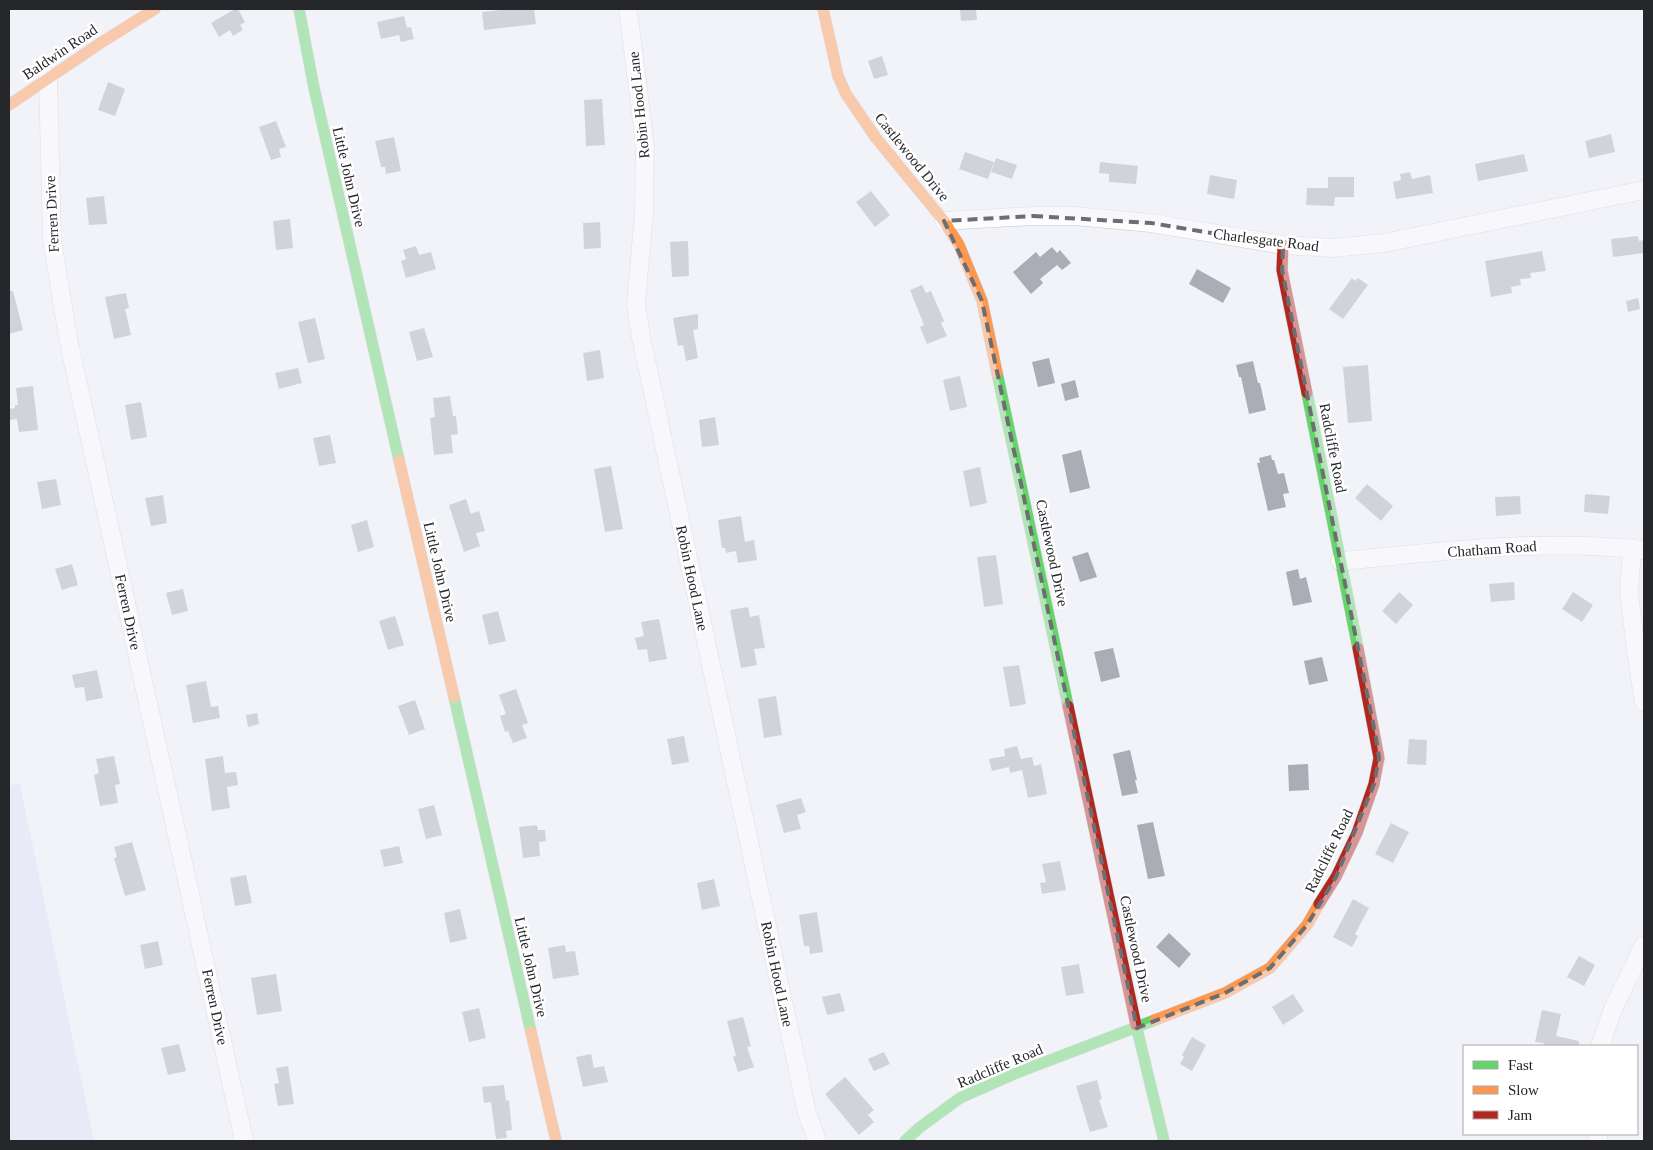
<svg xmlns="http://www.w3.org/2000/svg" width="1653" height="1150" font-family="Georgia,serif">
	<style>
		.green { fill: #dbe1f6 }
		.building { fill: #aaacb6 }
		.lines { fill: none; stroke-linecap: round; stroke-linejoin: round }
		.street-casing { stroke: #c6c7cb; stroke-width: 19 }
		.fast-casing { stroke: #c6c7cb; stroke-width: 12 }
		.slow-casing { stroke: #c6c7cb; stroke-width: 12 }
		.jam-casing { stroke: #c6c7cb; stroke-width: 12 }
		.street { stroke: #fdfdfe; stroke-width: 18 }
		.fast { stroke: #63d668; stroke-width: 11 }
		.slow { stroke: #ff974d; stroke-width: 11 }
		.jam { stroke: #b3261e; stroke-width: 11 }
		.marked { fill: none; stroke: #6d6e72; stroke-width: 4; stroke-dasharray: 10 6; stroke-linejoin: round }
		.labels { text-anchor: middle; dominant-baseline: central; stroke-width: 5; stroke-linejoin: round; paint-order: stroke }
		.street-label { font-size: 15px; fill: #26272a; stroke: #fff }
	</style>
	<rect width="100%" height="100%" fill="#f2f3f9"/>
	<path class="green" d="M20,784L94,1141H9V785Z"/>
	<path class="building" d="M235,9H238L245,22L240,25L243,30L233,36L230,30L219,37L211,23Z
		M510,9H534L536,24L484,30L482,12Z
		M960,9H976L977,20L961,21Z
		M404,16L407,28L411,27L414,39L401,42L399,35L381,39L377,22Z
		M882,56L888,75L874,79L868,61Z
		M108,82L125,89L115,116L98,110Z
		M602,99L605,145L586,146L584,100Z
		M276,121L286,147L279,149L281,157L271,160L259,127Z
		M1611,134L1615,152L1589,158L1585,141Z
		M394,137L401,171L386,174L385,167H381L375,141Z
		M965,152L994,162L988,179L959,169Z
		M1524,154L1528,171L1478,181L1475,164Z
		M996,158L1017,165L1012,179L991,172Z
		M1100,162L1138,166L1136,184L1109,182V174L1099,173Z
		M1410,172L1412,179L1430,175L1433,193L1396,199L1393,182L1401,180L1400,174Z
		M1210,175L1237,180L1234,199L1207,194Z
		M1328,177H1354V197H1335L1334,206L1306,205L1307,188H1328Z
		M871,191L890,215L875,227L856,202Z
		M104,196L107,224L89,225L86,198Z
		M290,219L293,248L276,250L273,221Z
		M600,222L601,248L584,249L583,223Z
		M1638,236L1639,241L1644,240V253L1613,257L1611,239Z
		M688,241L689,276L672,277L670,242Z
		M416,246L419,255L431,252L436,269L406,278L401,261L406,259L403,250Z
		M1052,247L1057,253L1060,250L1071,263L1062,270L1057,265L1040,279L1043,283L1031,294L1013,272L1036,252L1040,257Z
		M1542,251L1546,271L1530,273L1531,278L1520,279L1521,285L1511,287L1512,293L1491,297L1485,261Z
		M1197,269L1231,288L1223,303L1189,284Z
		M1352,278L1355,281L1358,278L1368,285L1343,319L1329,309Z
		M922,285L926,293L931,291L944,321L941,323L947,336L927,344L920,327L924,325L910,290Z
		M9,291H13L23,330L9,334Z
		M126,293L129,308L125,309L131,335L114,339L105,297Z
		M1638,298L1640,309L1628,312L1626,301Z
		M698,314V329L693,330L698,358L686,361L683,345L678,346L673,318Z
		M315,318L325,359L308,363L298,322Z
		M424,328L433,357L417,361L409,332Z
		M600,350L604,378L587,381L583,353Z
		M1049,358L1055,383L1038,387L1032,362Z
		M1253,361L1258,383H1260L1266,410L1249,414L1241,377H1239L1236,365Z
		M1368,365L1372,421L1348,423L1343,367Z
		M298,368L302,383L279,389L275,373Z
		M960,376L967,407L950,411L943,380Z
		M1075,380L1079,397L1065,401L1061,384Z
		M33,386L38,430L19,432L17,419L10,420L9,409L15,408V405H18L16,388Z
		M450,396L453,416H456L458,434L451,435L453,453L434,455L430,418L435,417L433,398Z
		M141,402L147,437L131,440L125,405Z
		M715,417L719,445L702,447L699,420Z
		M330,435L336,463L319,466L313,438Z
		M1081,450L1090,488L1070,493L1062,455Z
		M1271,455L1272,460H1274L1278,474L1284,473L1289,493L1283,494L1286,507L1268,511L1257,463H1260L1259,458Z
		M611,466L623,529L605,532L594,469Z
		M980,467L987,503L970,507L963,471Z
		M56,479L61,505L42,509L37,482Z
		M1367,484L1393,506L1381,521L1355,498Z
		M1585,494L1610,496L1608,514L1584,512Z
		M163,495L167,523L151,526L145,498Z
		M1520,496L1521,514L1496,516L1495,497Z
		M466,499L471,514L479,511L485,531L476,533L480,546L464,552L449,505Z
		M741,516L745,542L754,540L757,560L738,563L736,551L726,553L725,548H722L718,520Z
		M367,520L374,547L358,552L351,525Z
		M1088,552L1097,577L1080,582L1072,557Z
		M996,555L1003,604L984,607L977,557Z
		M72,564L78,585L62,590L55,569Z
		M1298,569L1300,579L1306,577L1312,602L1293,606L1286,572Z
		M1514,582L1515,600L1491,602L1489,584Z
		M183,589L188,611L172,615L166,593Z
		M1399,592L1413,605L1396,624L1382,611Z
		M1573,592L1593,605L1582,622L1562,609Z
		M748,607L750,617L759,615L765,648L754,649L757,665L741,668L730,610Z
		M498,611L506,641L489,645L482,615Z
		M395,616L404,645L388,650L379,621Z
		M659,619L667,659L649,662L647,649L638,650L635,638L644,636L641,622Z
		M1113,648L1120,677L1101,682L1094,652Z
		M1322,657L1328,681L1309,685L1304,661Z
		M1019,665L1026,704L1010,707L1003,667Z
		M97,670L103,698L86,701L84,687L75,688L72,675Z
		M206,681L211,707L218,706L220,718L193,723L186,685Z
		M516,689L528,723L522,725L527,738L513,743L508,731L505,732L500,716L506,714L499,695Z
		M776,696L782,735L764,738L758,699Z
		M415,700L425,729L409,735L398,706Z
		M257,713L259,724L248,727L246,715Z
		M684,736L689,762L672,765L667,739Z
		M1409,739L1427,740L1426,765L1407,764Z
		M1017,746L1021,759L1032,757L1034,766L1041,764L1047,794L1028,798L1022,770L1010,773L1009,767L992,771L989,759L1005,756L1004,749Z
		M1130,750L1137,780H1135L1138,793L1122,796L1113,754Z
		M114,756L120,784L115,785L118,803L100,806L94,775L99,773L96,759Z
		M223,756L225,773L236,772L238,785L227,787L230,808L212,811L205,759Z
		M1308,764L1309,790L1289,791L1288,765Z
		M801,798L806,812L797,815L801,829L784,833L776,805Z
		M434,805L442,835L426,839L418,809Z
		M1153,822L1165,876L1148,879L1137,825Z
		M1391,823L1409,832L1393,863L1375,854Z
		M537,825L538,830H545L546,841L539,842L540,856L523,858L519,827Z
		M132,842L146,890L125,896L114,858L117,857L114,847Z
		M399,846L403,863L384,867L380,850Z
		M1060,861L1066,890L1042,894L1040,883L1046,882L1042,864Z
		M246,875L252,903L235,906L230,878Z
		M714,879L720,906L702,910L697,883Z
		M1353,899L1369,908L1355,934L1358,936L1352,947L1333,937Z
		M460,909L467,939L450,943L444,913Z
		M817,912L823,952L810,954L809,946H804L799,915Z
		M1169,933L1191,954L1179,968L1156,947Z
		M158,941L163,965L145,969L140,945Z
		M565,945L566,952L575,951L579,975L553,979L548,948Z
		M1579,956L1595,965L1584,986L1567,977Z
		M1079,964L1084,993L1066,996L1061,967Z
		M276,974L282,1011L257,1015L251,978Z
		M840,993L845,1011L827,1015L822,997Z
		M1293,994L1304,1011L1283,1025L1272,1007Z
		M479,1008L486,1038L469,1042L462,1012Z
		M1542,1010L1561,1014L1556,1036L1579,1041V1046H1543L1544,1043L1535,1042Z
		M743,1017L751,1046L747,1047L754,1067L738,1072L733,1057L736,1056L727,1021Z
		M1192,1037L1206,1045L1192,1071L1180,1064L1184,1057L1182,1055Z
		M179,1044L186,1071L168,1075L161,1048Z
		M884,1052L890,1064L874,1071L868,1059Z
		M591,1054L594,1068L604,1066L608,1082L583,1087L576,1057Z
		M288,1066L294,1104L278,1106L274,1084L279,1083L276,1068Z
		M845,1077L874,1110L868,1115L874,1122L859,1135L825,1094Z
		M1097,1080L1102,1099L1099,1100L1108,1127L1090,1132L1076,1086Z
		M504,1085L506,1101L509,1100L512,1130L506,1131L507,1138L496,1139L491,1102L484,1103L482,1087Z"/>
	<g class="lines">
		<g class="street-casing">
			<path id="street" d="M628,9L645,145L644,212L636,305L641,337L807,1113L817,1141
				M48,77L52,240L68,338L244,1141
				M944,221L1033,216H1074L1151,223L1283,245L1333,248L1384,243L1644,190
				M1632,548L1629,592L1636,651L1644,702
				M1340,561C1441,552 1543,538 1644,550
				M1600,1046L1613,1009L1644,945
				M1598,1134V1141"/>
		</g>
		<g class="fast-casing">
			<path id="fast" d="M299,9L314,88L399,460
				M997,373L1068,706
				M1307,393L1358,648
				M454,697L531,1032
				M1136,1025L1164,1141
				M905,1141L919,1128L960,1098L1014,1074L1155,1020"/>
		</g>
		<g class="slow-casing">
			<path id="slow" d="M823,9L838,76L846,94L876,138L944,221L959,245L982,301L997,373
				M9,105L102,42L155,9
				M399,460L454,697
				M1155,1020L1225,993L1270,968L1307,925L1319,904
				M531,1032L556,1141"/>
		</g>
		<g class="jam-casing">
			<path id="jam" d="M1283,245L1282,270L1307,393
				M1068,706L1136,1025
				M1319,904L1336,877L1357,833L1374,784L1379,758L1358,648"/>
		</g>
		<use href="#street" class="street"/>
		<use href="#fast" class="fast"/>
		<use href="#slow" class="slow"/>
		<use href="#jam" class="jam"/>
	</g>
	<path d="M0 0H1653V1150H0ZM1033,216L1151,223L1283,245L1282,270L1376,738L1379,758L1374,784L1336,877L1307,925L1270,968L1225,993L1137,1028L982,301L944,221Z" fill="#f2f3f9" fill-opacity=".55" fill-rule="evenodd"/>
	<path class="marked" d="M1033,216L1151,223L1283,245L1282,270L1376,738L1379,758L1374,784L1336,877L1307,925L1270,968L1225,993L1137,1028L982,301L944,221Z"/>
	<g class="labels">
		<g class="street-label">
			<text transform="translate(60 52) rotate(-34)">Baldwin Road</text>
			<text transform="translate(639 105) rotate(-96)">Robin Hood Lane</text>
			<text transform="translate(912 157) rotate(51)">Castlewood Drive</text>
			<text transform="translate(349 177) rotate(77)">Little John Drive</text>
			<text transform="translate(52 214) rotate(-93)">Ferren Drive</text>
			<text transform="translate(1266 240) rotate(7)">Charlesgate Road</text>
			<text transform="translate(1333 448) rotate(79)">Radcliffe Road</text>
			<text transform="translate(1492 549) rotate(-4)">Chatham Road</text>
			<text transform="translate(1052 553) rotate(78)">Castlewood Drive</text>
			<text transform="translate(440 572) rotate(77)">Little John Drive</text>
			<text transform="translate(692 578) rotate(78)">Robin Hood Lane</text>
			<text transform="translate(128 612) rotate(78)">Ferren Drive</text>
			<text transform="translate(1329 851) rotate(-64)">Radcliffe Road</text>
			<text transform="translate(1136 949) rotate(78)">Castlewood Drive</text>
			<text transform="translate(531 967) rotate(77)">Little John Drive</text>
			<text transform="translate(777 974) rotate(78)">Robin Hood Lane</text>
			<text transform="translate(215 1007) rotate(78)">Ferren Drive</text>
			<text transform="translate(1000 1066) rotate(-23)">Radcliffe Road</text>
		</g>
	</g>
	<rect width="1653" height="1150" fill="none" stroke="#26272a" stroke-width="20"/>
	<rect x="1463" y="1045" width="175" height="90" fill="#ffffff" stroke="#a8a9aa"/>
	<rect x="1473" y="1061" width="25" height="8" fill="#63d668" stroke="#a8a9aa"/>
	<text x="1508" y="1070" font-size="15" fill="#26272a">Fast</text>
	<rect x="1473" y="1086" width="25" height="8" fill="#ff974d" stroke="#a8a9aa"/>
	<text x="1508" y="1095" font-size="15" fill="#26272a">Slow</text>
	<rect x="1473" y="1111" width="25" height="8" fill="#b3261e" stroke="#a8a9aa"/>
	<text x="1508" y="1120" font-size="15" fill="#26272a">Jam</text>
</svg>
